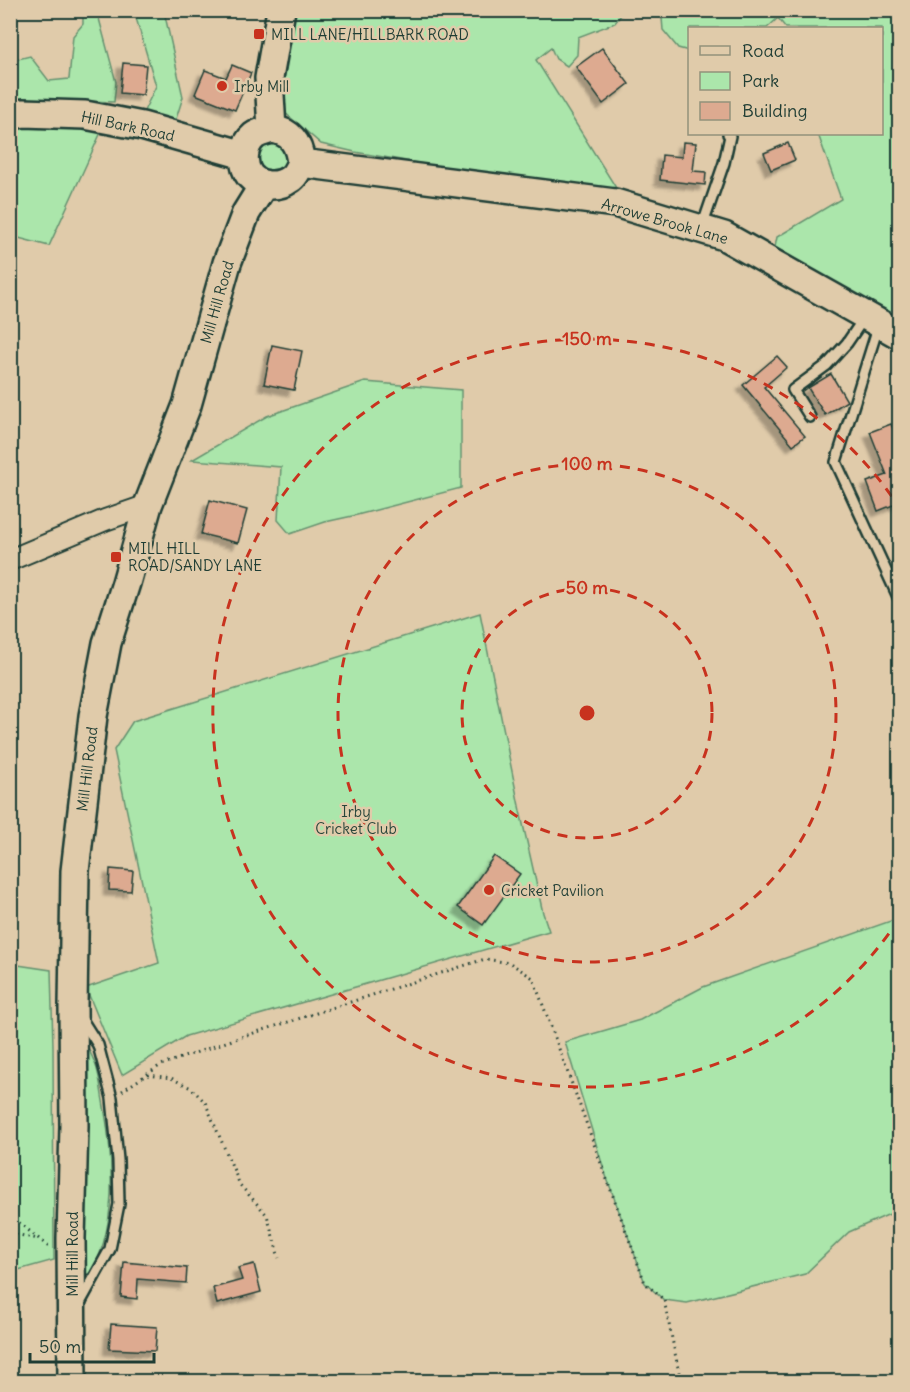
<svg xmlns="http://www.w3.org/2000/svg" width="910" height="1392" font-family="Delius,sans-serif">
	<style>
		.green { fill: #abe6ab; stroke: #659270; stroke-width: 1.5 }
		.building { fill: #ddaa90; stroke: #1f3d34; stroke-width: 1.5; filter: url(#shadow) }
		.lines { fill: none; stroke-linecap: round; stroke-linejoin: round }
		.lane-casing { stroke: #1f3d34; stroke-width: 14 }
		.street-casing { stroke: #1f3d34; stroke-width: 24 }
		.secondary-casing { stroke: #1f3d34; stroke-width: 32 }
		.path { stroke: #1f3d34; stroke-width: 3; stroke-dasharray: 1.5 4.5; stroke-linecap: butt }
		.lane { stroke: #e0cbaa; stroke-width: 9 }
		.street { stroke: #e0cbaa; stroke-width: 20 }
		.secondary { stroke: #e0cbaa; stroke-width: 27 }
		.ring { fill: none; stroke: #c8321e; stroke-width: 3; stroke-dasharray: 10 8 }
		.poi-dot { fill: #c8321e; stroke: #e0cbaa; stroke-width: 2 }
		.labels { text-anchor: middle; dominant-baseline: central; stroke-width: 5; stroke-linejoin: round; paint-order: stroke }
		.poi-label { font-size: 15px; fill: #1f3d34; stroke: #e0cbaa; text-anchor: start }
		.street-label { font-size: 15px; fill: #1f3d34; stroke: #e0cbaa }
		.park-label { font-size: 15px; fill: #26453a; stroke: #e0cbaa }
		.centre { fill: #c8321e; stroke: #e0cbaa; stroke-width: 3 }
		.ring-label { font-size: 18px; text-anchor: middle; font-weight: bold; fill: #c8321e; stroke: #e0cbaa; stroke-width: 5; stroke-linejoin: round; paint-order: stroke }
	</style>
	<defs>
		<filter id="shadow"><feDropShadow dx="-5.5" dy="5.5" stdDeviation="1.5" flood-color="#0004"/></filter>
	</defs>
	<rect width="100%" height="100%" fill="#e0cbaa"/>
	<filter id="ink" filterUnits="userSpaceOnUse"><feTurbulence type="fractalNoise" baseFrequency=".0167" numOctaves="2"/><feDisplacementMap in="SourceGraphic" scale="12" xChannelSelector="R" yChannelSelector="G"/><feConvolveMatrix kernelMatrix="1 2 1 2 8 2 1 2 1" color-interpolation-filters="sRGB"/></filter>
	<g filter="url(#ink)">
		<path class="green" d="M83,11H97L116,82L114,102L34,99L11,102L10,61L30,56L49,81L69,79L73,36L83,24Z
			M134,11H164L183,97L175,122L144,111L156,86Z
			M293,11H624L615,23L578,37L577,55L567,66L556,59L551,48L536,60L618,191L498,177L355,152L321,144L283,111V70Z
			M657,11H899V321L775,247L777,237L841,199L818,134H882V28H786L778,18L767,28H690L689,51L678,48L663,30L662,18Z
			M10,122L102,130L49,246L11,236Z
			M255 157a16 16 0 1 1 32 0a16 16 0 1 1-32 0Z
			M365,382L461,390V488L357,515L325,522L290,534L278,520L281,467L192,460L267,416Z
			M480,613L520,811L543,913L549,931L186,1036L122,1075L86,988L159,963L114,750L133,721Z
			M899,918V1210L849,1232L805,1274L687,1303L664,1300L645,1283L604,1170L565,1042L640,1020L703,987Z
			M11,964L51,970L53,1046L54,1260L11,1272Z
			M84,1039C88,1049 94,1059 97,1069C100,1079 101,1090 103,1101C113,1154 119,1223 91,1273L87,1274L83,1273Z"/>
		<path class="building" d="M602,48L629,84L603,104L576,67Z
			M123,63L146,65L143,95L120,93Z
			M232,65L251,73L235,110L195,94L205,70L226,78Z
			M683,142L696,143L693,171L706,172L705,185L660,180L662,155L682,157Z
			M788,143L795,160L771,170L764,153Z
			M272,345L302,351L294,390L264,384Z
			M777,356L787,367L764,387L805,436L793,445L743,385Z
			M831,374L847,401L825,415L808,388Z
			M891,424L900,445V504L898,503L878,511L867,482L887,475L870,432Z
			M210,500L247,510L238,543L201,534Z
			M494,856L520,874L483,925L458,907Z
			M110,869L133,871L131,891L109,890Z
			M124,1262L187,1268L186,1283L138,1279L137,1299L121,1297Z
			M254,1264L261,1292L217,1304L213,1288L242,1280L238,1268Z
			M111,1324L157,1327L155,1351L109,1349Z"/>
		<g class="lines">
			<g class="lane-casing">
				<path id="lane" d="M702,227L724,163L730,136L728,134
					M878,327L836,462L900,601
					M810,417L793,390L827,365L847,343L864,318
					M80,1303L110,1249L119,1204L118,1160L112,1098L98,1045L81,1018"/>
			</g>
			<g class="street-casing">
				<path id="street" d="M10,560L105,520L148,505"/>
			</g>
			<g class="secondary-casing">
				<path id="secondary" d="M10,116L23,113L85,115L142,126L244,155
					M272,129C292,132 299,144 301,163C298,169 295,176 290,179C278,188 260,187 250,176C241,164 243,145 254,136C259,132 266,131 272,129Z
					M272,129L269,78L281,10
					M301,163L615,203L724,236L900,335
					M72,1382L71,1238L74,1126L73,1006L75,871L93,716L107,643L126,583L148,505L187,405L227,263L246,213L264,184"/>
			</g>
			<path class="path" d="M148,1075L171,1078L191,1088L205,1102L240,1185L267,1215L279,1258
				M122,1091L161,1065L232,1040L485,959L510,963L533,978L645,1283L664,1300L681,1382
				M10,1215L50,1248
				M10,1233L38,1239"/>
			<use href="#lane" class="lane"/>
			<use href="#street" class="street"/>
			<use href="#secondary" class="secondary"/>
		</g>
	</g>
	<g class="ring">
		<circle cx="587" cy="713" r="125"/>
		<circle cx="587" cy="713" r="249"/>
		<path d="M899 919A374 374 0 1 1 899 507"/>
	</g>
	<g class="poi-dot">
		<rect x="253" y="28" width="12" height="12" rx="3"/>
		<circle cx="222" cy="86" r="6"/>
		<rect x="110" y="551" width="12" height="12" rx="3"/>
		<circle cx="489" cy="890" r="6"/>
	</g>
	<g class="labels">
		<g class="poi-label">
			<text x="271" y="34">MILL LANE/HILLBARK ROAD</text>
			<text x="234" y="86">Irby Mill</text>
			<text x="128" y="548">MILL HILL<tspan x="128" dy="17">ROAD/SANDY LANE</tspan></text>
			<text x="501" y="890">Cricket Pavilion</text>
		</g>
		<g class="street-label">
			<text transform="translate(128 126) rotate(12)">Hill Bark Road</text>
			<text transform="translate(665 221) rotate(16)">Arrowe Brook Lane</text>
			<text transform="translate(217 302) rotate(-74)">Mill Hill Road</text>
			<text transform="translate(87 769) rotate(-83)">Mill Hill Road</text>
			<text transform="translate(72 1254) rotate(-90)">Mill Hill Road</text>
		</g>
		<g class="park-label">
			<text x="356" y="811">Irby<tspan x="356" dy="17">Cricket Club</tspan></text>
		</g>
	</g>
	<circle cx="587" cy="713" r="9" class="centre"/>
	<g class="ring-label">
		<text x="587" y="345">150 m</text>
		<text x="587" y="470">100 m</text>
		<text x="587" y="594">50 m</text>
	</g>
	<rect width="910" height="1392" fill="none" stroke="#e0cbaa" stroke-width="36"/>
	<rect x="18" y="18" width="874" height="1356" fill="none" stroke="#1f3d34" stroke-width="2" filter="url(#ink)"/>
	<rect x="688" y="27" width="195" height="108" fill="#e0cbaa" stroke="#93927b" stroke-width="1.5"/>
	<rect x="700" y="46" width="30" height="9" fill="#e0cbaa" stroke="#93927b" stroke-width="1.5"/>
	<text x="742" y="57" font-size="18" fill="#1f3d34">Road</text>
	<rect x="700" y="72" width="30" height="18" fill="#abe6ab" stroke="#93927b" stroke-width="1.5"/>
	<text x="742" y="87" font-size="18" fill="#1f3d34">Park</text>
	<rect x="700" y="102" width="30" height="18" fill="#ddaa90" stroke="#93927b" stroke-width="1.5"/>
	<text x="742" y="117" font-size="18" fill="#1f3d34">Building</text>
	<path d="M30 1353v9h124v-9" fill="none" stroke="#1f3d34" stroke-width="3"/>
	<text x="39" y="1353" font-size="18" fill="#1f3d34" stroke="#e0cbaa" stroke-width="4.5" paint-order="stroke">50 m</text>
</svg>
